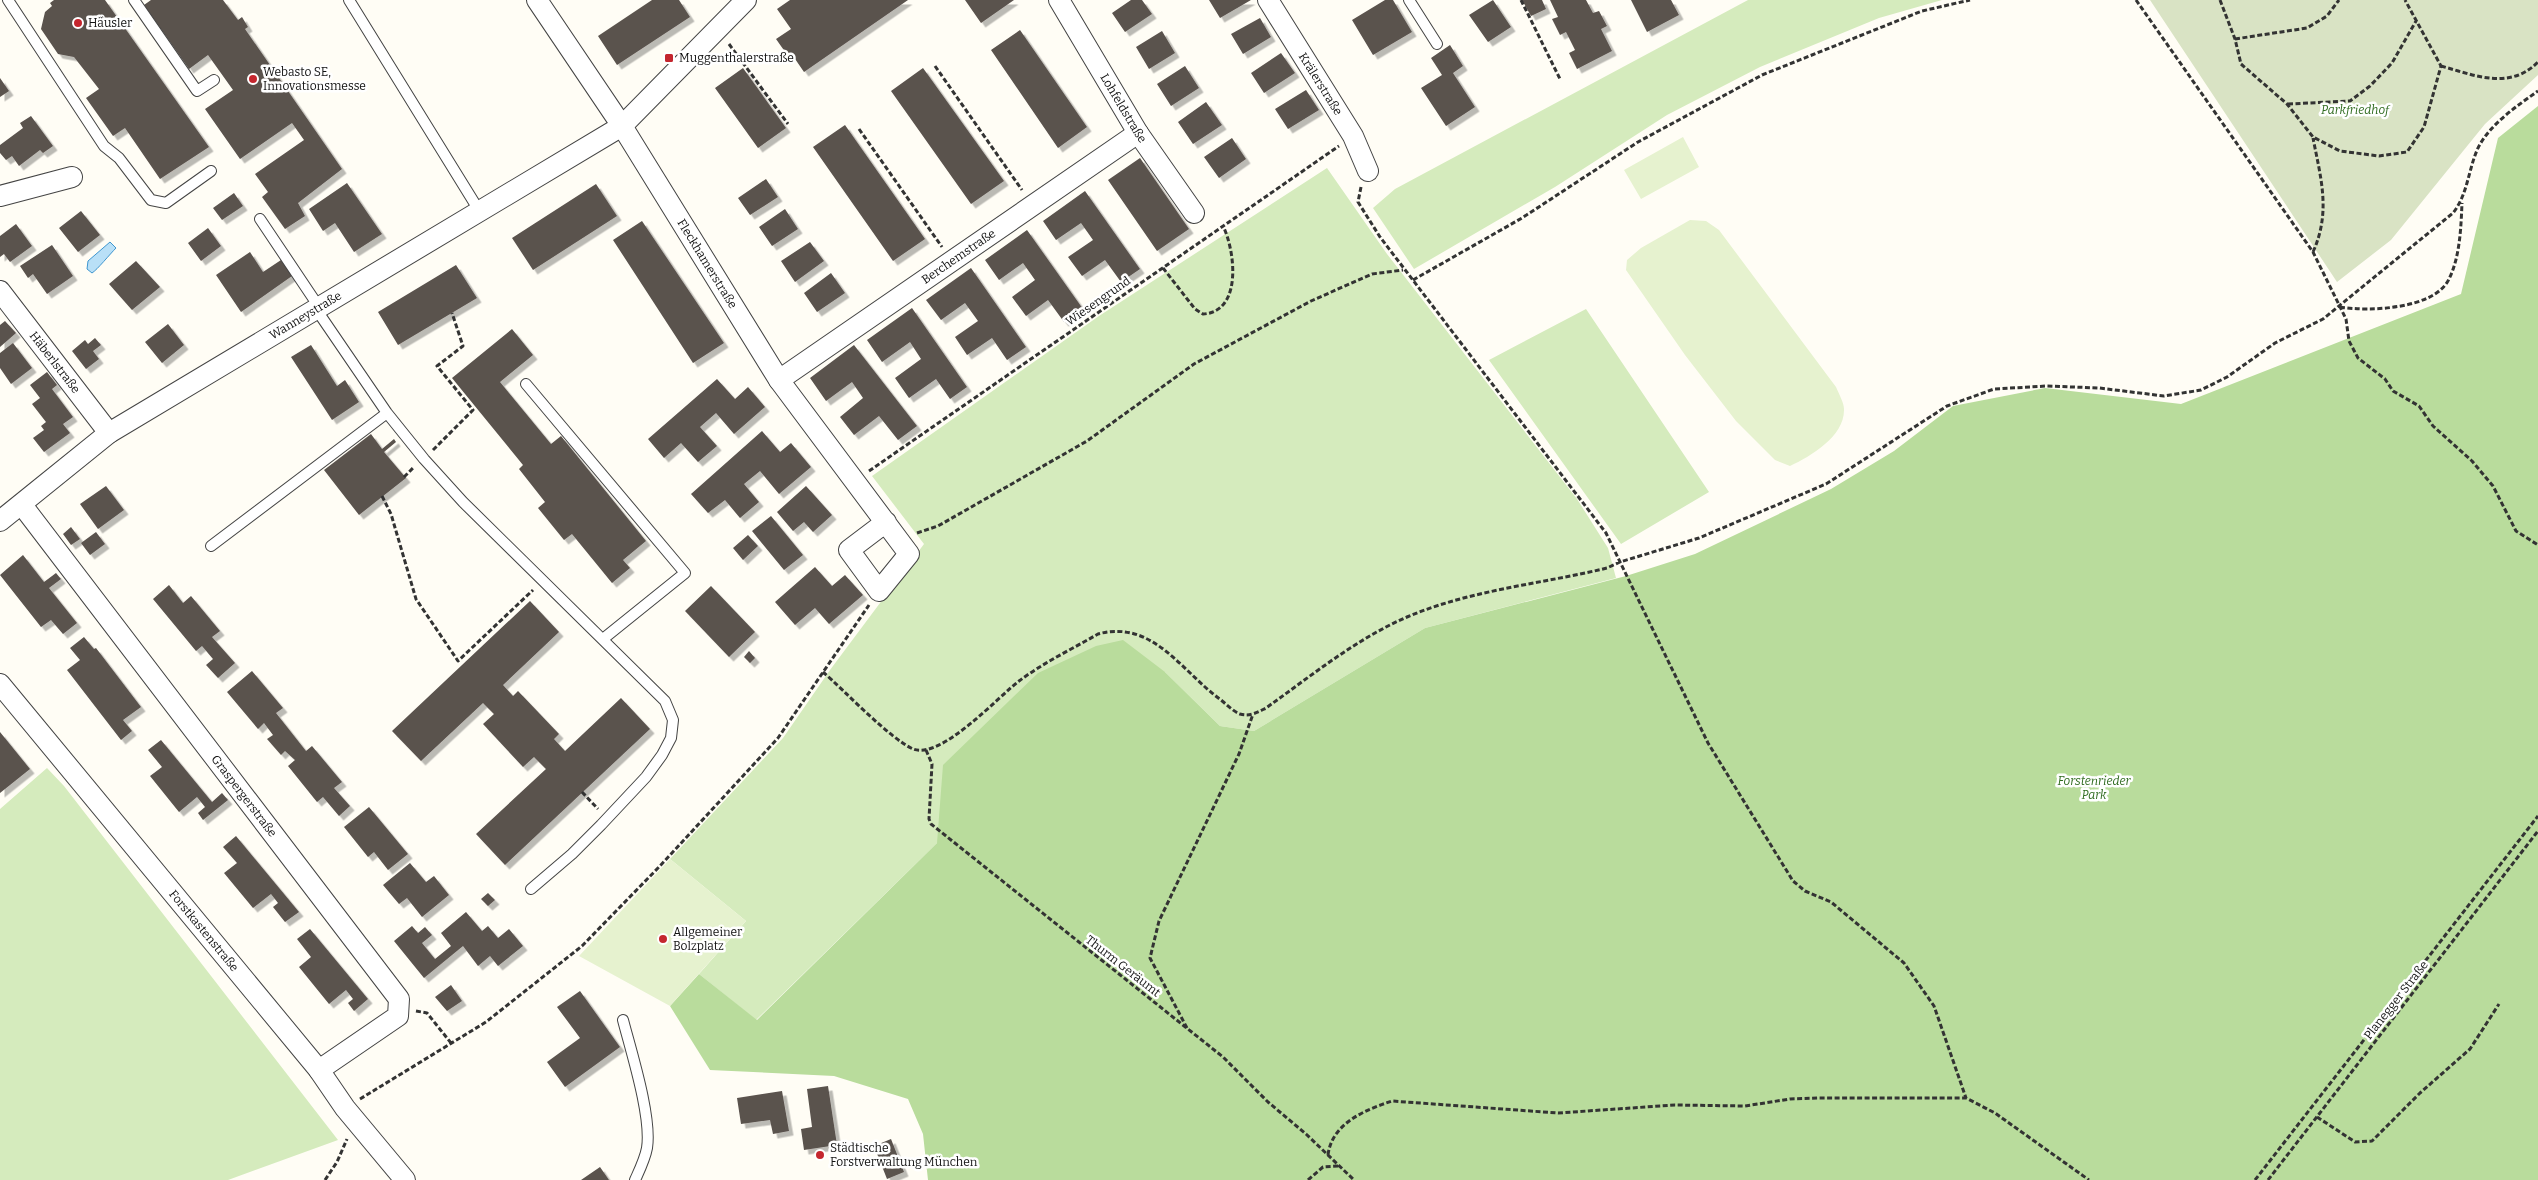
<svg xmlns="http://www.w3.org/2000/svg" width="2538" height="1180" font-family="Bitter,serif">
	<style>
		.green { fill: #d5ebbd }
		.forest { fill: #b9dc9c }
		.cemetery { fill: #d9e3c4 }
		.pitch { fill: #e6f2cf }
		.water { fill: #b9e0f7; stroke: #3f96cf }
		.building { fill: #5a524d; filter: url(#shadow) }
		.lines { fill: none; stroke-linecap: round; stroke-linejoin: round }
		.service-casing { stroke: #444; stroke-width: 12 }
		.minor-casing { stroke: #444; stroke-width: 22 }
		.path { stroke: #333; stroke-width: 3; stroke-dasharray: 5 2.5; stroke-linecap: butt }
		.service { stroke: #fff; stroke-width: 10 }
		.minor { stroke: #fff; stroke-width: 20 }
		.poi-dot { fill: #c4262e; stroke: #fff; stroke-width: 2 }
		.labels { text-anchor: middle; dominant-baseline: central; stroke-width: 5; stroke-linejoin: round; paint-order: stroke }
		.poi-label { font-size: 12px; fill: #111; stroke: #fff; text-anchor: start }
		.street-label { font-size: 12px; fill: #111; stroke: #fff }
		.park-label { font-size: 12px; font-style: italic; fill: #2f6b1f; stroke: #fff }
	</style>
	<defs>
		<filter id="shadow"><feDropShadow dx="4.5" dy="4.5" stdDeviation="0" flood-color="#0004"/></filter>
	</defs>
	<rect width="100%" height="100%" fill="#fffdf5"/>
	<path class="green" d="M1748,0H1942L1879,18L1760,67L1667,115L1555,187L1414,269L1373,208L1395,189Z
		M1327,168L1387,254L1577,499L1608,548L1616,578L1425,628L1254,731L1220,726L1165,672L937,843L756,1020L699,974L746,921L670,859L783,738L830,670L924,544L872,476L1099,316Z
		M1586,309L1709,492L1621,544L1489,360Z
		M47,768L64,786L338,1140L228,1180H0V809Z"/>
	<path class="forest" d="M2538,106V1180H928L923,1134L908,1099L834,1076L710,1070L670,1006L699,974L757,1020L937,843L943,765L1038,673L1096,646L1123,640L1165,672L1220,726L1254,731L1425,628L1626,576L1695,554L1831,489L1894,451L1953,406L2045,388L2181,404L2461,294L2498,138Z"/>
	<path class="cemetery" d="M2150,0H2538V75L2485,124L2391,240L2337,282Z"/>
	<path class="pitch" d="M1683,137L1699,167L1641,199L1624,170Z
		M1690,220L1706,221L1719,230L1836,387C1839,394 1844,403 1844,409C1845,436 1811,456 1790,466L1775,460L1736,421L1685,355L1626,270L1627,260L1641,248Z
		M670,859L746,921L670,1006L579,956Z"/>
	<path class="water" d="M110,242L116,248C110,254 97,270 92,273L87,269L88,261Z"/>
	<path class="building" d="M54,0H105L209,147L160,179L125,128L113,136L86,98L99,89L74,57L58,54L41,29L45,12L52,6L50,3Z
		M151,0H223L238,20L242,17L248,27L245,29L342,169L298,203L305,216L285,229L262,197L268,192L255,174L304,140L292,123L240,159L205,109L233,90L208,55L189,69L144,5Z
		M652,0H679L690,17L617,65L598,36Z
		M790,0H908L804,72L791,53L788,56L776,39L791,29L777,9Z
		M965,0H1014L981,23Z
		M1131,0H1142L1152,14L1125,32L1112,13Z
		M1209,0H1251L1220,18Z
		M1385,0H1393L1412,32L1373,55L1352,20Z
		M1493,0L1511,27L1488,42L1469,15Z
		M1522,0H1542L1546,9L1531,16Z
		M1550,0H1586L1593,13L1599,11L1607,26L1601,29L1612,51L1577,69L1569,53L1575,50L1566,32L1560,35L1552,19L1558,17Z
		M1631,0H1671L1679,15L1647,32Z
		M1260,18L1271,37L1243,54L1231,34Z
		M1020,30L1087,127L1058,148L991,50Z
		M1162,31L1175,53L1149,69L1136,47Z
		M1450,45L1463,66L1453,73L1475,107L1446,126L1421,88L1442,75L1431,58Z
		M1281,53L1295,73L1264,93L1251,73Z
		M1185,66L1199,88L1171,106L1157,84Z
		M743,68L786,128L758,148L715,88Z
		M923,68L1004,181L971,204L891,91Z
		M0,78L9,91L0,97Z
		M1306,90L1319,110L1288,129L1275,109Z
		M1206,102L1222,125L1193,144L1178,122Z
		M31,116L53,146L43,153L40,150L19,166L12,156L6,160L0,153V145L23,128L20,123Z
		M845,125L925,239L893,261L813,147Z
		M1232,138L1246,159L1219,178L1204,157Z
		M1140,158L1189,229L1157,251L1108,180Z
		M766,179L778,197L750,215L738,198Z
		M347,183L382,234L354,252L335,223L323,231L309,209Z
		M596,184L617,216L533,270L512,238Z
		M1085,191L1140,269L1121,282L1105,260L1082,276L1068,257L1093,240L1081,223L1056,240L1043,221Z
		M234,193L243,206L222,220L213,208Z
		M785,209L798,229L772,246L759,227Z
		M81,211L100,235L78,252L59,228Z
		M642,221L724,343L693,363L613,240Z
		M16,224L32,246L10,262L4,254L0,257V236Z
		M208,228L221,246L201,261L188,243Z
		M1027,230L1083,309L1064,322L1048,300L1026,316L1012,297L1035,280L1023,263L999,280L985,260Z
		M810,242L824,261L795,282L781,261Z
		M52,245L73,276L47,294L33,274L28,278L20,266Z
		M250,252L263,272L281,260L292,276L241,312L216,275Z
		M136,261L160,287L132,310L109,284Z
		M456,265L477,298L398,345L378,312Z
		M971,268L1026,347L1007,360L992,338L967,355L955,337L978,321L965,303L941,320L926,300Z
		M831,273L845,293L817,312L804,293Z
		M912,308L967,387L950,399L936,379L909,398L895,378L921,359L910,342L882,362L867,340Z
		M5,321L16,333L0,347V325Z
		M168,324L184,345L162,363L145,342Z
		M512,329L533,355L500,382L551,444L561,436L646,541L623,560L630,568L612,583L572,534L564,540L538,508L545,502L519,469L523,465L452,378Z
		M95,338L101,345L93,351L99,359L86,369L72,351L85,340L88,344Z
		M13,343L32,368L11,384L0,368V353Z
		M311,345L337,386L345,380L359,402L332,420L291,357Z
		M854,345L917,426L898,440L879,416L854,435L840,417L863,398L852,382L826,401L810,378Z
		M47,372L57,385L52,389L73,417L63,424L70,433L44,452L33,438L44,430L41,426L46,422L32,404L40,398L30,385Z
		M717,379L735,399L748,387L765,407L734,434L716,413L700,427L717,446L698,462L681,443L664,458L648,439Z
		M762,431L780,452L791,443L811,467L779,494L760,471L744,484L759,502L740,518L725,500L708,513L691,494Z
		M371,434L382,449L394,439L396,442L384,452L406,478L359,515L324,470Z
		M106,486L124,510L98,529L80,504Z
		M806,486L832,515L813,532L804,522L793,531L777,512Z
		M771,516L803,555L784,570L752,531Z
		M71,527L80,539L71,545L63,534Z
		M96,532L105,544L90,555L81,543Z
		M748,535L758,546L743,560L733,548Z
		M23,555L44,582L56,573L61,579L49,588L77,623L63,634L51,620L41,627L0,575Z
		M815,567L832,586L845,575L863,595L829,624L815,608L795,625L775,602Z
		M169,585L183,603L191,596L220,631L212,637L235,663L218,678L206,665L213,659L202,646L196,651L153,599Z
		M711,586L755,632L729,657L685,611Z
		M530,601L559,632L503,685L513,696L518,691L559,734L554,739L565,751L621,698L650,729L505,865L476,834L546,769L534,757L523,767L483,724L494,714L483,703L421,761L392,731Z
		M84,637L94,649L96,648L141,707L123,720L132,731L121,740L67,670L80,660L70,648Z
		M749,651L755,658L750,663L744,657Z
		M252,671L283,708L276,713L306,751L312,746L342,782L334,788L350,806L339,816L323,797L317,802L288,766L295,760L285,751L281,755L267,739L273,735L264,723L258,729L227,692Z
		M0,732L30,769L0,793Z
		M161,740L212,802L222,793L228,800L203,820L198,813L205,807L197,797L179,812L150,776L162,767L148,750Z
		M369,807L408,854L388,870L374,852L368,857L344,827Z
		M236,836L299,912L285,922L273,907L278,903L271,894L253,908L224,873L237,863L223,847Z
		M410,863L426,882L434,876L449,895L422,917L407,898L399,904L383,885Z
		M488,893L495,900L488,906L481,899Z
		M466,912L482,931L488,926L498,938L509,929L523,946L498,966L490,956L478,966L463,946L424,978L394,941L412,926L418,933L425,927L432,935L422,943L435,959L451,946L441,933Z
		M310,929L368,999L354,1011L348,1003L353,999L346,990L329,1004L299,967L311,957L297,939Z
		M451,985L462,1001L447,1011L435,997Z
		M580,991L620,1047L565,1087L547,1062L580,1038L557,1007Z
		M828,1086L837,1145L804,1150L801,1129L812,1127L807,1089Z
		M782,1091L789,1131L773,1134L770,1120L741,1124L737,1098Z
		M891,1139L904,1172L887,1179L874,1146Z
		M600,1167L609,1180H581Z"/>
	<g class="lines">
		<g class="service-casing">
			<path id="service" d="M8,0L104,146L119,158L151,200L166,203L211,171
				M134,0L197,91L214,80
				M349,0L480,212
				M1409,0L1437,44
				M260,219L319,307
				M316,309L387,413L424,459L463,502L665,701L673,720L671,738L662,755L646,777L601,825L572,854L531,889
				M526,384L685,573L603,639
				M211,546L387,413
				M623,1020C631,1051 652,1117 647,1148C645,1159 640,1169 635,1180"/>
		</g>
		<g class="minor-casing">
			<g id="minor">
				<path id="s1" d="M537,0L622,126L779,380L909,554L879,591L849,550L886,522"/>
				<path id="s2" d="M1059,0L1138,133L1194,213"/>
				<path id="s3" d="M1268,0L1353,136L1368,171"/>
				<path d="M0,196L72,177"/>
				<path id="s4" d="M0,291L109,433"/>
				<path id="s5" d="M779,380L1138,133"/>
				<path id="s6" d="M22,505L399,999L398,1016L319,1070"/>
				<path id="s7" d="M0,521L109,433L622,126L746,0"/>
				<path id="s8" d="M0,684L319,1070L345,1108L405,1180"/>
			</g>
		</g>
		<path class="path" d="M1521,0L1560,79
			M2136,0L2313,252L2346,319L2349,341L2358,358L2385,379L2393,391L2419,406L2433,426L2472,461L2493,486L2516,531L2538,545
			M2220,0L2235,39L2241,64L2287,104L2313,137L2340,151L2379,156L2407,152L2424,127L2441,66L2405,0
			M2235,39L2307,28L2327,16L2339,0
			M729,44L788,124
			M935,66L1022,190
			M2441,66C2474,75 2509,91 2538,62
			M2288,104L2350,101L2370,86L2392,63L2416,21
			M859,129L942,247
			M1361,187L1358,202L1380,237L1606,533L1708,743L1793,881L1805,891L1831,902L1904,963L1934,1006L1966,1098
			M2313,252C2331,212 2321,179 2313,138
			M1163,268L1195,309L1203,314C1243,312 1235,250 1223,226
			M1413,280L1522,218L1638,142L1762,75L1922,11L1970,0
			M2340,307C2369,312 2435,309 2449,279C2460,257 2461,227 2462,203
			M433,450L473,410L437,366L463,346L452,313
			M869,471L1339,146
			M404,477L413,468
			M382,496L391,514L416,599L458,661L533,590
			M917,533L938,526L1087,441L1194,364L1311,301L1372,274L1403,270
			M823,672C845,691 889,738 913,749C941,760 998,697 1019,681C1043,663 1072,649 1098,634C1153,619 1182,672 1221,700C1226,704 1234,712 1240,714C1250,717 1258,712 1266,708C1311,676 1356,639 1407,617C1470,590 1541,584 1607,568L1620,562L1699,538L1826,484L1947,406L1994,389L2047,386L2099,388L2164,396L2201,390L2227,377L2275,343L2323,319L2453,213C2468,194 2468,170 2478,148C2490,124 2517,106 2538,91
			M926,750L932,764L929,819L931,824L1223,1057L1268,1102L1306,1134L1354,1180
			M582,792L598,809
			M416,1011L427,1013L451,1043
			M1187,1028L1150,958L1159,921L1239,754L1253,714
			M360,1099L486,1022L582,946L659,867L778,738L869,605
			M2317,1117L2355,1142L2372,1141L2420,1093L2470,1049L2499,1004
			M1328,1155C1332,1123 1365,1110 1392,1101L1558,1113L1675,1105L1745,1106L1790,1099L1819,1098H1966L1995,1113L2089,1180
			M325,1180L337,1162L347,1139
			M1308,1180L1323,1167L1339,1166
			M2255,1180L2538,816
			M2268,1180L2538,831"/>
		<use href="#service" class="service"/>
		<use href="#minor" class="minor"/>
	</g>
	<g class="poi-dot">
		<circle cx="78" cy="23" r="5"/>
		<rect x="664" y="53" width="10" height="10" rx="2.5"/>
		<circle cx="253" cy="79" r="5"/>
		<circle cx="663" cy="939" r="5"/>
		<circle cx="820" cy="1155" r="5"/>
	</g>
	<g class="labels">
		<g class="poi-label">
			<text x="88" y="23">Häusler</text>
			<text x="679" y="58">Muggenthalerstraße</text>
			<text x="263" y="72">Webasto SE,<tspan x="263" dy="14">Innovationsmesse</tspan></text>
			<text x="673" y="932">Allgemeiner<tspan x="673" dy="14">Bolzplatz</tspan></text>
			<text x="830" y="1148">Städtische<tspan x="830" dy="14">Forstverwaltung München</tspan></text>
		</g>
		<g class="street-label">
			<text stroke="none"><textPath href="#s3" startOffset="99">Krälerstraße</textPath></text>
			<text stroke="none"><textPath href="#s2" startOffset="126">Lohfeldstraße</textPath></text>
			<text stroke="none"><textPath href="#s5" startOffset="218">Berchemstraße</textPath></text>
			<text stroke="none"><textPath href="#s1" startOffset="314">Fleckhamerstraße</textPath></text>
			<text transform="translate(1098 301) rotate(-35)">Wiesengrund</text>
			<text stroke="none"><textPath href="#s7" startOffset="369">Wanneystraße</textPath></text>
			<text stroke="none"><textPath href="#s4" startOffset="90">Häberlstraße</textPath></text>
			<text stroke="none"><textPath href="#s6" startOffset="366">Graspergerstraße</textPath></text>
			<text stroke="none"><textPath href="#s8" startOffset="320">Forstkastenstraße</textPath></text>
			<text transform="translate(1123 966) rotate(38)">Thurm Geräumt</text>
			<text transform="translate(2396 1000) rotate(-52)">Planegger Straße</text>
		</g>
		<g class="park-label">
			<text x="2355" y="110">Parkfriedhof</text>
			<text x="2094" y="781">Forstenrieder<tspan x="2094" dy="14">Park</tspan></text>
		</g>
	</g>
</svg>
